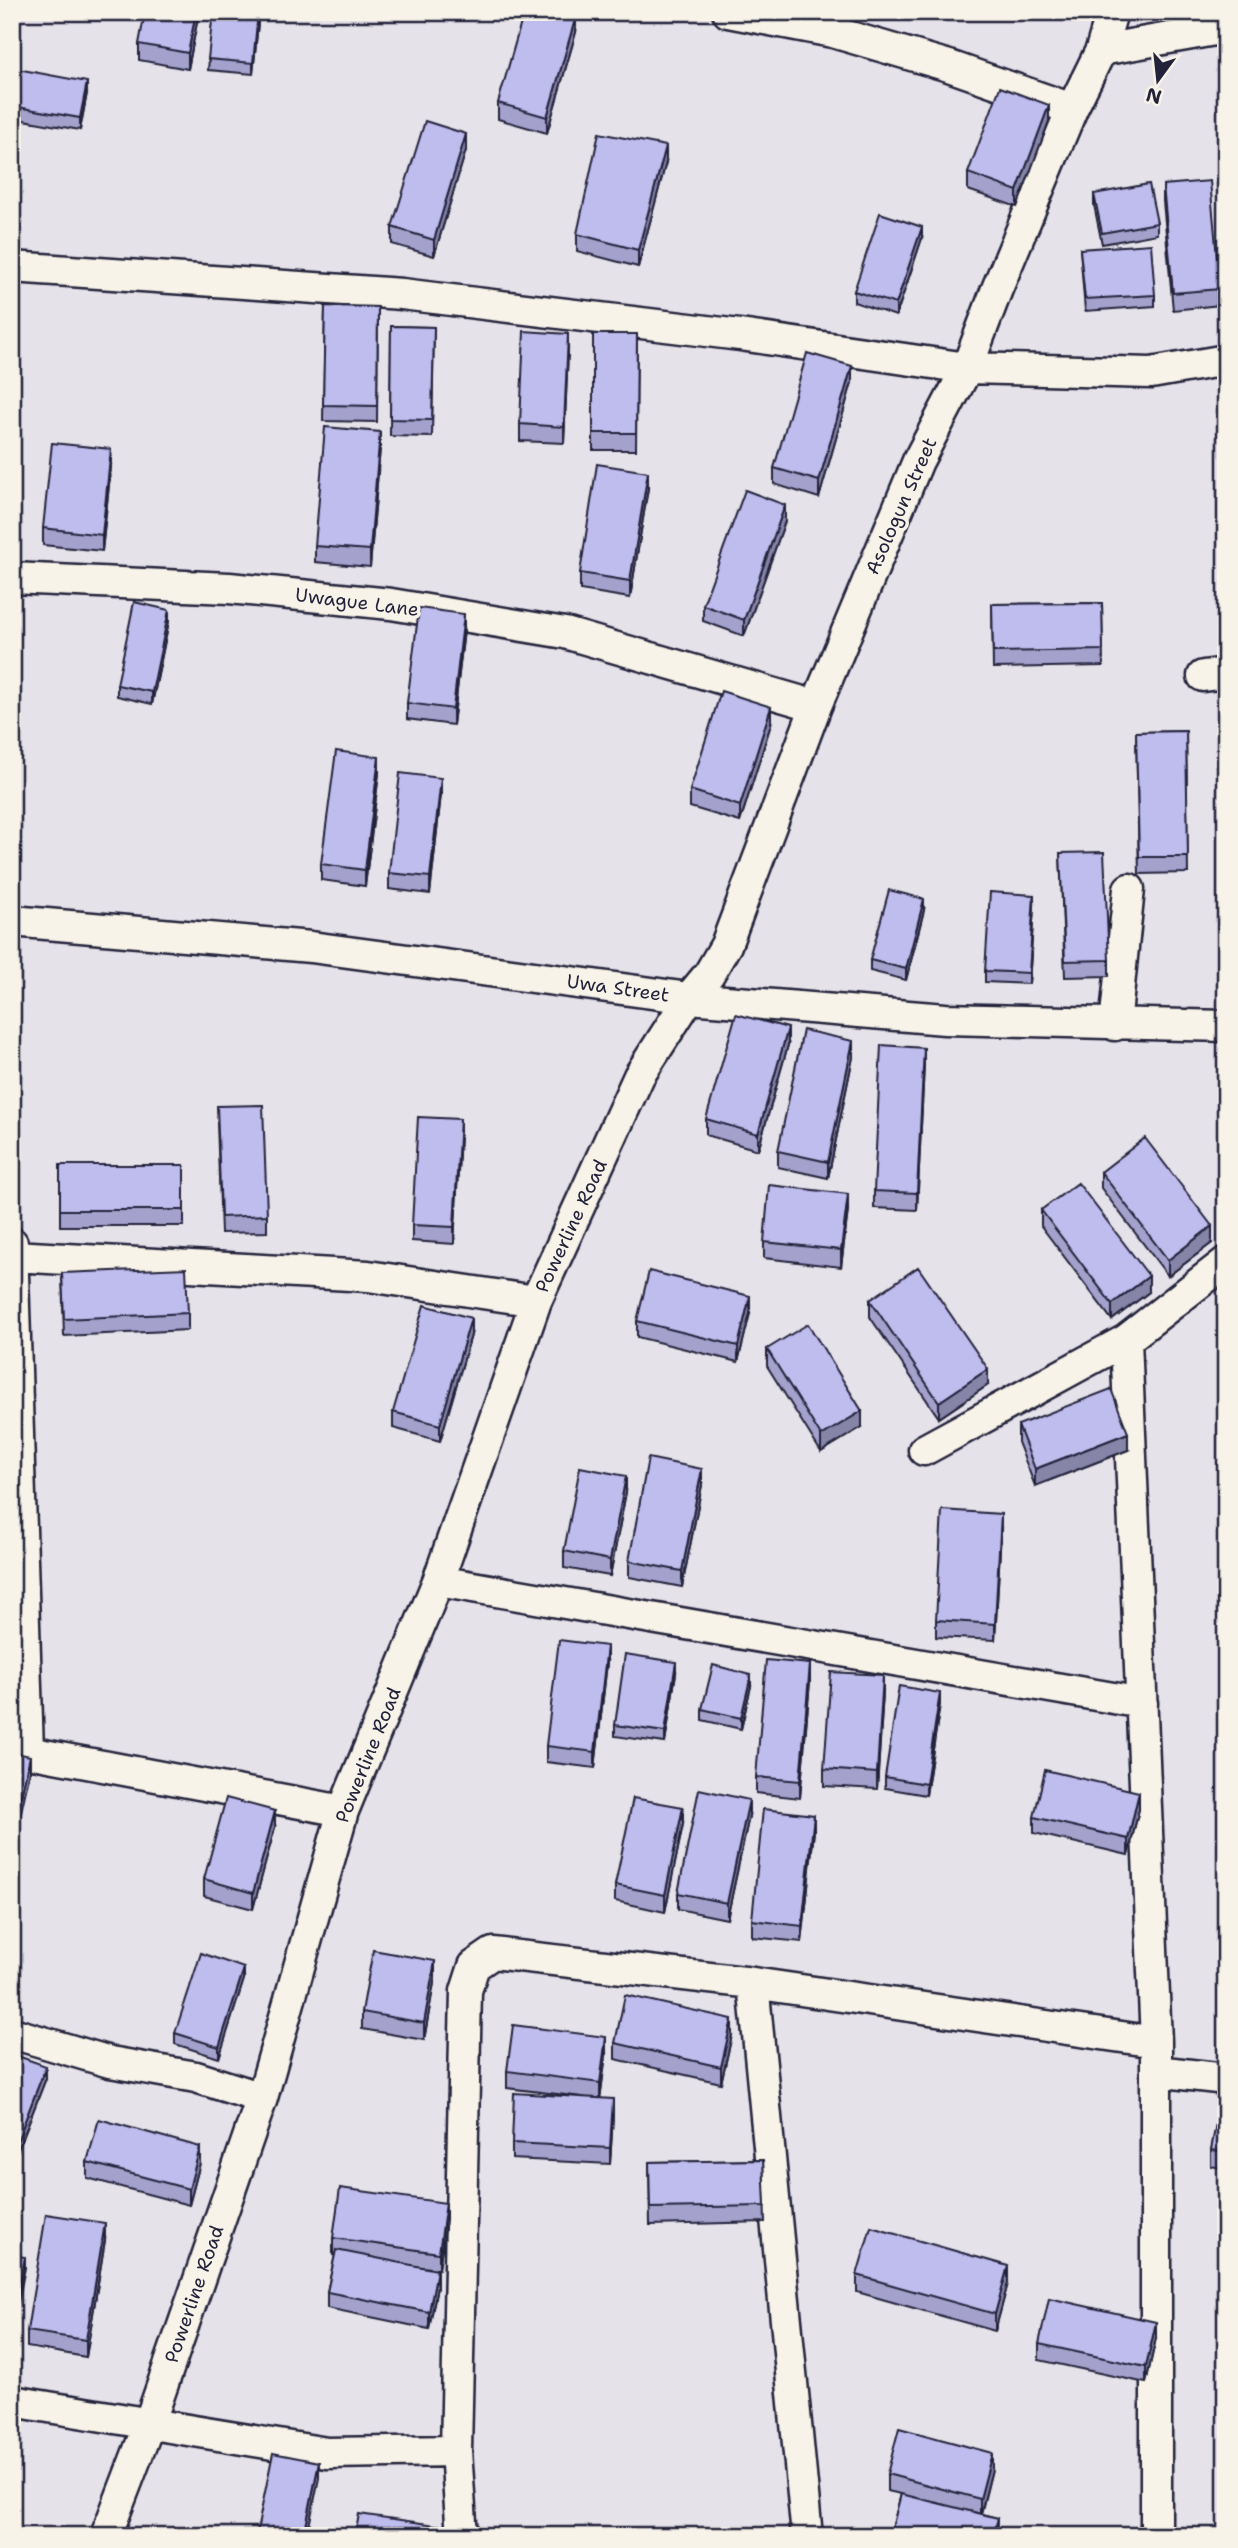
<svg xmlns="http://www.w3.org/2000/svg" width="1238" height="2548" font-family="'Shantell Sans',sans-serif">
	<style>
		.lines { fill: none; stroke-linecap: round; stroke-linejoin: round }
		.minor-casing { stroke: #22223b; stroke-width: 35 }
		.minor { stroke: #f7f3e8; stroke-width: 30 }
		.wall { fill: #a4a2cd; stroke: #22223b; stroke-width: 2 }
		.shaded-wall { fill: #8684a7; stroke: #22223b; stroke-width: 2 }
		.building { fill: #bfbcee; stroke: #22223b; stroke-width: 2 }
		.labels { text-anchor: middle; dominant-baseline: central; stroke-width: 7; stroke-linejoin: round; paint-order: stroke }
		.street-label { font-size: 19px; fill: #22223b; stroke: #f7f3e8 }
	</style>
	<rect width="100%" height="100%" fill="#e6e2ea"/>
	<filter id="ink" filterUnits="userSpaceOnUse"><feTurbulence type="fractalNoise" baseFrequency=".0143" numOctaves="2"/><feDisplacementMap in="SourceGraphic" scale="14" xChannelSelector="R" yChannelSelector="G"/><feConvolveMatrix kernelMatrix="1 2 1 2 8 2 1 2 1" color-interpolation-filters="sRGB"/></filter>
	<g filter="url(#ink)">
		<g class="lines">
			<g class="minor-casing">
				<path id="minor" d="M728,12L833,32L949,66L1072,109
					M1101,50L1226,28
					M12,267L402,294L740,335L967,368L1151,373L1226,360
					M12,578L229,588L391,604L565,633L816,706
					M1203,676L1226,673
					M12,921L311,947L689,998L945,1019L1226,1026
					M1115,1025L1129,889
					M12,1243L28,1751
					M13,1256L368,1276L536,1301
					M1126,1340L1156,2042V2536
					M924,1450L1126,1340L1226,1262
					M438,1581L1142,1703
					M12,1749L343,1811
					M753,1983L807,2536
					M12,2033L110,2062L196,2077L262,2098
					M1156,2071L1226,2079
					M12,2401L327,2453L456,2451
					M106,2536L149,2424L262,2098L343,1811L438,1581L536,1301L639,1076L689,998L709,974L726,945L816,706L918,461L967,368L997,289L1072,109L1101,50L1112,12
					M462,2536L456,2451L466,1991L474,1966L493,1953L753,1983L1156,2042"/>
			</g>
			<use href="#minor" class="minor"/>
		</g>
		<path class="wall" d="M199,12L188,69L139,60V44Z
			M213,12H259L253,74L208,70Z
			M576,32L547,133L498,119V103Z
			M12,68L87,93L80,130L12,118Z
			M1049,121L1017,207L968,190V173Z
			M466,150L434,256L392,244V227Z
			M666,162L638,267L577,251V234Z
			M1163,185L1220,289V305L1173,310L1163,201Z
			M1094,194L1157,223V234L1102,244L1094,205Z
			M922,238L896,316L854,302V291Z
			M1080,249L1155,295V306L1085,311Z
			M325,306L378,307L377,422L323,421Z
			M391,326L434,327L432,437L390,436Z
			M593,334H637L636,450H593Z
			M568,350L564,443L520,441V424Z
			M852,382L819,498L774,484V468Z
			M380,448L370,567L315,562V546Z
			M111,466L102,551L43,545V528Z
			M648,488L630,598L580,590V573Z
			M785,521L744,636L703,621V605Z
			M1102,603L1103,666L993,668L992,604Z
			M169,621L152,704L117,696V685Z
			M464,630L453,725L407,719V703Z
			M771,724L740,822L690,807V790Z
			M1186,731L1188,873L1139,874L1136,732Z
			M379,773L365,886L321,880V864Z
			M441,794L430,894L389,889V873Z
			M1060,853L1109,960V976L1065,977Z
			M1034,906L1029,984L985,982V971Z
			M924,910L906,980L870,971V960Z
			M788,1045L758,1150L706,1135V1119Z
			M853,1057L828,1178L778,1167V1151Z
			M924,1064L917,1210L874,1208V1191Z
			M217,1122L267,1215V1232L221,1233Z
			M460,1135L454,1244L412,1241V1225Z
			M60,1165H184V1226H60Z
			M1101,1172L1212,1243L1168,1276L1101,1188Z
			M848,1210L841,1267L764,1258V1242Z
			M1041,1210L1149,1292L1112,1320L1041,1226Z
			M62,1273L188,1313V1330L64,1336Z
			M870,1300L988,1385L939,1418L870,1317Z
			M750,1313L738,1362L637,1337V1321Z
			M471,1335L440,1441L393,1428V1412Z
			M767,1349L862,1427L821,1452L767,1366Z
			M1018,1425L1128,1450L1035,1486L1018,1442Z
			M1226,1465V1510H1222V1493Z
			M702,1485L682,1587L629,1577V1561Z
			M626,1492L610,1576L564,1568V1551Z
			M1226,1518V1586L1218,1585V1569Z
			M1001,1530L995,1640L936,1637V1620Z
			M607,1663L595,1768L546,1762V1746Z
			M676,1673L665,1743L615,1736V1725Z
			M810,1681L800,1798L756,1793V1777Z
			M751,1686L741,1729L702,1720V1709Z
			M883,1692L877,1789L824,1786V1769Z
			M940,1704L926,1795L885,1788V1777Z
			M1139,1809L1128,1855L1034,1833V1817Z
			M749,1816L727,1919L678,1909V1893Z
			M683,1824L665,1912L615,1901V1885Z
			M275,1827L253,1909L204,1896V1879Z
			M814,1831L802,1942L752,1937V1920Z
			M1226,1943V1966L1224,1965V1949Z
			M435,1977L424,2040L362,2029V2012Z
			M244,1979L219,2058L175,2044V2033Z
			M732,2035L721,2083L615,2059V2043Z
			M12,2054L46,2078L14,2160L12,2159Z
			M606,2054L600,2098L613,2115L610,2164L512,2159V2143L582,2097L507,2088V2071Z
			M1226,2092V2169L1211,2166V2150Z
			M763,2160L765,2222L650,2225L649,2162Z
			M87,2162L200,2163L189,2205L87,2178Z
			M446,2219L439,2269L415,2266L437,2287L429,2329L327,2308V2292L335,2255H333V2238Z
			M105,2240L86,2357L27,2347V2331Z
			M857,2275L1008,2283L995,2331L857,2292Z
			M1156,2338L1146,2383L1039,2360V2344Z
			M992,2469L981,2514L998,2518L997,2536H890L901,2494L887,2491V2474Z"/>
		<path class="shaded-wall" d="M196,12H199L188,69V53Z
			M258,12H259L253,74V63Z
			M576,16V32L547,133V117Z
			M87,82V93L80,130V118Z
			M1049,105V121L1017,207V191Z
			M466,134V150L434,256V240Z
			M666,146V162L638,267V250Z
			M922,227V238L896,316V304Z
			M568,334V350L564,443V427Z
			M852,366V382L819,498V481Z
			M380,432V448L370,567V550Z
			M111,449V466L102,551V535Z
			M648,472V488L630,598V581Z
			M785,505V521L744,636V620Z
			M169,610V621L152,704V692Z
			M464,614V630L453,725V709Z
			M771,707V724L740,822V806Z
			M379,757V773L365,886V870Z
			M441,778V794L430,894V877Z
			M1034,895V906L1029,984V973Z
			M924,899V910L906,980V969Z
			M788,1028V1045L758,1150V1134Z
			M853,1041V1057L828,1178V1162Z
			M924,1048V1064L917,1210V1193Z
			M460,1119V1135L454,1244V1227Z
			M848,1194V1210L841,1267V1250Z
			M1212,1226V1243L1168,1276V1260Z
			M1149,1276V1292L1112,1320V1304Z
			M750,1296V1313L738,1362V1346Z
			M471,1318V1335L440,1441V1425Z
			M988,1369V1385L939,1418V1402Z
			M862,1411V1427L821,1452V1436Z
			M1128,1433V1450L1035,1486V1469Z
			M702,1469V1485L682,1587V1571Z
			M626,1476V1492L610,1576V1560Z
			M1001,1514V1530L995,1640V1624Z
			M607,1646V1663L595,1768V1752Z
			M676,1662V1673L665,1743V1732Z
			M810,1664V1681L800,1798V1781Z
			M751,1675V1686L741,1729V1718Z
			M883,1675V1692L877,1789V1773Z
			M940,1693V1704L926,1795V1784Z
			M30,1756V1772L12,1852V1835Z
			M1139,1792V1809L1128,1855V1839Z
			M749,1800V1816L727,1919V1903Z
			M683,1807V1824L665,1912V1895Z
			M275,1811V1827L253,1909V1893Z
			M814,1815V1831L802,1942V1926Z
			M435,1961V1977L424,2040V2023Z
			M244,1968V1979L219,2058V2047Z
			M732,2019V2035L721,2083V2067Z
			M606,2037V2054L600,2100V2083Z
			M46,2066V2078L14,2160V2149Z
			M613,2099V2115L610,2164V2148Z
			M200,2147V2163L189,2205V2189Z
			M446,2203V2219L439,2269V2253Z
			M105,2223V2240L86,2357V2340Z
			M25,2257V2268L12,2333V2322Z
			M1008,2266V2283L995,2331V2314Z
			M437,2270V2287L429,2329V2312Z
			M1156,2322V2338L1146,2383V2367Z
			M992,2453V2469L980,2516V2499Z
			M319,2462V2478L307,2536H304Z
			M998,2518L997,2536H993Z"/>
		<path class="building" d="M145,12H196L188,53L139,44Z
			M213,12H258L253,63L208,59Z
			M524,12H564L576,16L547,117L498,103Z
			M12,68L87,82L80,118L12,106Z
			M1000,87L1049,105L1017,191L968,173Z
			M425,121L466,134L434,240L392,227Z
			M599,133L666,146L638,250L577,234Z
			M1210,181L1220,289L1173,293L1163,185Z
			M1149,184L1157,223L1102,233L1094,194Z
			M880,213L922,227L896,304L854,291Z
			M1151,244L1155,295L1085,299L1080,249Z
			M325,306L378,307L377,406L323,405Z
			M391,326L434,327L432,420L390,419Z
			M524,331L568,334L564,427L520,424Z
			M593,334H637L636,433H593Z
			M807,353L852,366L819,481L774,468Z
			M325,427L380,432L370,550L315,546Z
			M52,443L111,449L102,535L43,528Z
			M597,464L648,472L630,581L580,573Z
			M745,490L785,505L744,620L703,605Z
			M134,602L169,610L152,692L117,685Z
			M1102,603L1103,650L993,652L992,604Z
			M419,608L464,614L453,709L407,703Z
			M721,691L771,707L740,806L690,790Z
			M1186,731L1188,857H1139L1136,732Z
			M336,751L379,757L365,870L321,864Z
			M400,773L441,778L430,877L389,873Z
			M1104,852L1109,960L1065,961L1060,853Z
			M889,890L924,899L906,969L870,960Z
			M990,892L1034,895L1029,973L985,971Z
			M736,1014L788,1028L758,1134L706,1119Z
			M803,1030L853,1041L828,1162L778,1151Z
			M881,1045L924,1048L917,1193L874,1191Z
			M263,1105L267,1215L221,1217L217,1106Z
			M418,1117L460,1119L454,1227L412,1225Z
			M1145,1138L1212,1226L1168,1260L1101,1172Z
			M60,1165H184V1210H60Z
			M1078,1183L1149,1276L1112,1304L1041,1210Z
			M769,1185L848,1194L841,1250L764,1242Z
			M918,1267L988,1369L939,1402L870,1300Z
			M186,1268L188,1313L64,1319L62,1273Z
			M649,1271L750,1296L738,1346L637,1321Z
			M424,1305L471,1318L440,1425L393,1412Z
			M808,1324L862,1411L821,1436L767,1349Z
			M1111,1389L1128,1433L1035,1469L1018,1425Z
			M648,1458L702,1469L682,1571L629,1561Z
			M1226,1465V1494L1222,1493Z
			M580,1467L626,1476L610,1560L564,1551Z
			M942,1510L1001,1514L995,1624L936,1620Z
			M1225,1518H1226V1570L1218,1569Z
			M559,1640L607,1646L595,1752L546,1746Z
			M625,1654L676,1662L665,1732L615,1725Z
			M766,1660L810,1664L800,1781L756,1777Z
			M713,1665L751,1675L741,1718L702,1709Z
			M831,1672L883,1675L877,1773L824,1769Z
			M899,1686L940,1693L926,1784L885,1777Z
			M12,1752L30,1756L12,1835Z
			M1045,1770L1139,1792L1128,1839L1034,1817Z
			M699,1789L749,1800L727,1903L678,1893Z
			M226,1798L275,1811L253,1893L204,1879Z
			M633,1798L683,1807L665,1895L615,1885Z
			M763,1809L814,1815L802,1926L752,1920Z
			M373,1950L435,1961L424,2023L362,2012Z
			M201,1953L244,1968L219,2047L175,2033Z
			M625,1995L732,2019L721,2067L615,2043Z
			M513,2025L606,2037L600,2083L507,2071Z
			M12,2054L46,2066L14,2149L12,2148Z
			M1222,2091L1226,2092V2152L1211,2150Z
			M514,2093L613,2099L610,2148L512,2143Z
			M99,2119L200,2147L189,2189L87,2162Z
			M763,2160L765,2206L650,2208L649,2162Z
			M340,2188L446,2203L439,2253L333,2238Z
			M46,2214L105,2223L86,2340L27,2331Z
			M871,2227L1008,2266L995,2314L857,2275Z
			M336,2250L437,2270L429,2312L327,2292Z
			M12,2255L25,2257L12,2322Z
			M1049,2298L1156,2322L1146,2367L1039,2344Z
			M899,2428L992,2453L980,2499L887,2474Z
			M273,2453L319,2462L304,2536H256Z
			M901,2494L998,2518L993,2536H890Z
			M359,2514L450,2527L449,2536H355Z"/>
	</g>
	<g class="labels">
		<g class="street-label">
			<text transform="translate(901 506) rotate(-66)">Asologun Street</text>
			<text transform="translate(357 602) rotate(7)">Uwague Lane</text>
			<text transform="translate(618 988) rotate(8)">Uwa Street</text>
			<text transform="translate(571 1226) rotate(-65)">Powerline Road</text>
			<text transform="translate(368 1755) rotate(-68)">Powerline Road</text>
			<text transform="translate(194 2294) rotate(-71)">Powerline Road</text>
		</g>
	</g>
	<rect width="1238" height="2548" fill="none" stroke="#f7f3e8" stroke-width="42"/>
	<rect x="21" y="21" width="1196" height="2506" fill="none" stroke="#22223b" stroke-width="2.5" filter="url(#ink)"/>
	<g transform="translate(1158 80) rotate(195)" stroke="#f7f3e8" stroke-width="5" paint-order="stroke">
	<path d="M0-5L12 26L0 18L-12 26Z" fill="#22223b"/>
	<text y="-10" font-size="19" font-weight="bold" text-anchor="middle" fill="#22223b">N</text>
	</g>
</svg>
